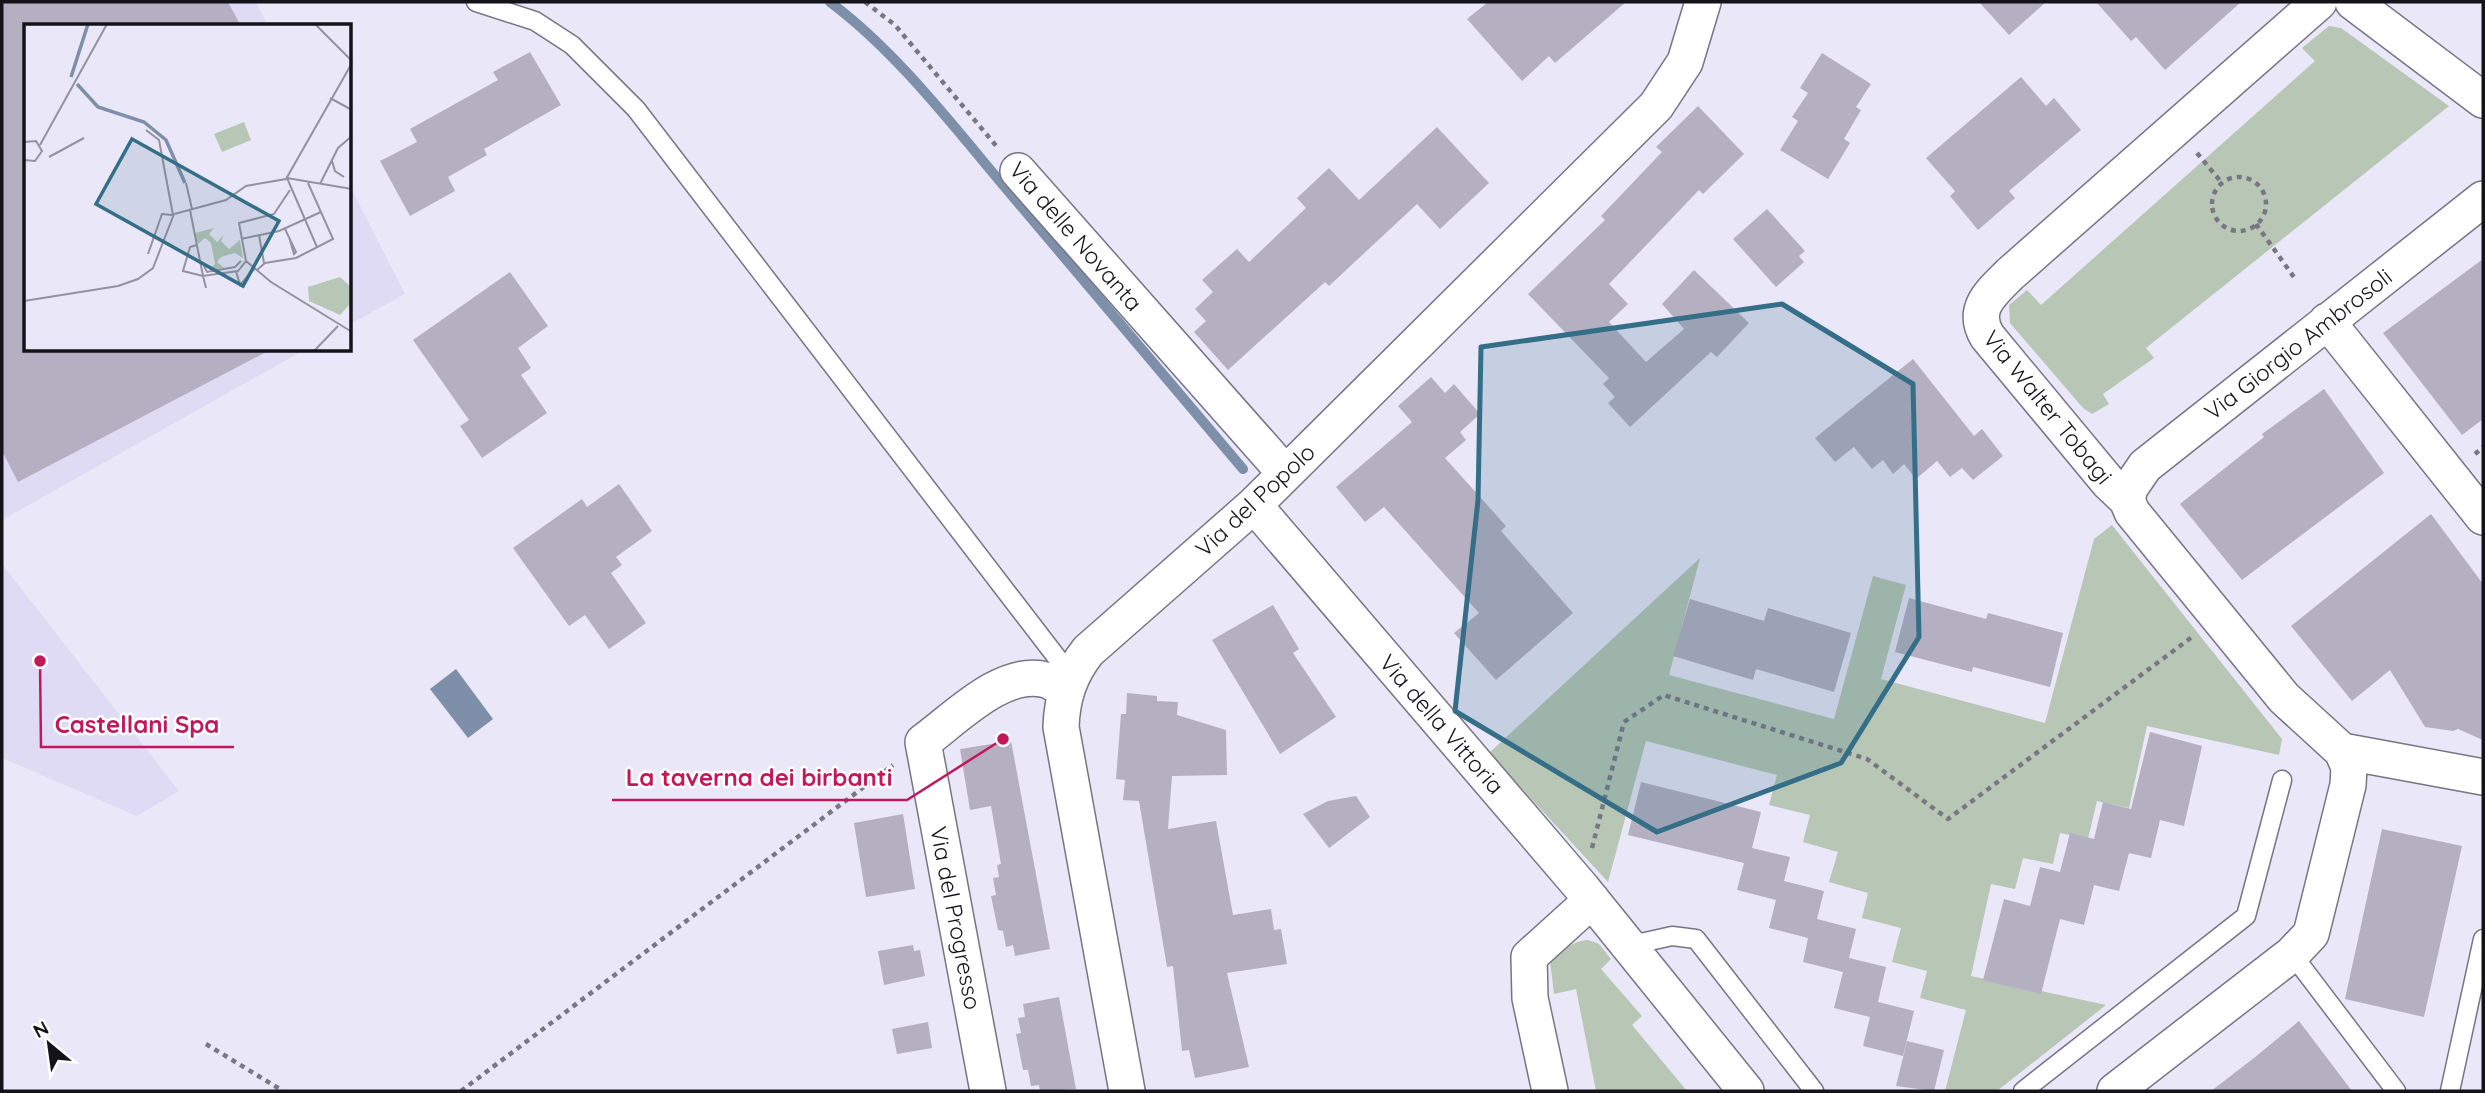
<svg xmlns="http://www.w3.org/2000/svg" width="2485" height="1093" font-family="Quicksand,sans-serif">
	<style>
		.built { fill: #e0dbf4 }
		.green { fill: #b7c6b5 }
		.water { fill: #7e90a9 }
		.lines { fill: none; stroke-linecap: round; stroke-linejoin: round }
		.stream { stroke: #7e90a9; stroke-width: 10 }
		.building { fill: #b4b0c1 }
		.service-casing { stroke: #777483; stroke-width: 21 }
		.minor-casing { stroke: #777483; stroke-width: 38 }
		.path { stroke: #797782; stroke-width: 4.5; stroke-dasharray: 5 5; stroke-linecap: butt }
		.service { stroke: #fff; stroke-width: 18 }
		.minor { stroke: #fff; stroke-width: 35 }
		.marked { fill: #356e87; fill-opacity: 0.2; stroke: #356e87; stroke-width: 5; stroke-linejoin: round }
		.labels { text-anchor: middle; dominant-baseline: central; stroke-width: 5; stroke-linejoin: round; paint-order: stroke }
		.street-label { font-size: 23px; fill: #141319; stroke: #fff }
		.inset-river { fill: none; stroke: #7e90a9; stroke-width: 3.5 }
		.inset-road { fill: none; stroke: #94929f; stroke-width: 2 }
		.view { fill: #356e87; fill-opacity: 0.15; stroke: #356e87; stroke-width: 3.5 }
		.inset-edge { fill: none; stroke: #141319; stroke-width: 3.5 }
		.leader { fill: none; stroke: #c2185b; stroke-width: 2.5 }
		.callout-dot { fill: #c2185b; stroke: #fff; stroke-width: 2.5 }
		.callout-label { font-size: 24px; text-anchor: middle; font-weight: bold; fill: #c2185b; stroke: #fff; stroke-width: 5; stroke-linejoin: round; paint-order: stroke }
	</style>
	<rect width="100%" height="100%" fill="#eae7f8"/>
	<path class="built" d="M2,2H256L268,26H26V350H304L2,520Z
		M350,186L405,294L350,324Z
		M2,564L179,791L137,816L2,758Z"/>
	<path class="green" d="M2329,26L2341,28L2449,106L2146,348L2154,358L2103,394L2109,404L2092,414L2083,408L2010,323L2009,305L2027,290L2041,305L2315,61L2302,48Z
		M2112,525L2282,739L2279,755L2147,726L2129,808L2097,801L2088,839L2060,833L2053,864L2023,858L2015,889L1991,884L1971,976L2106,1005L1997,1091H1945L1966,1010L1920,998L1927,971L1892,962L1901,928L1862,918L1868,893L1829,882L1838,852L1803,842L1810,815L1769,805L1777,775L1646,741L1608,882L1489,753L1700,558L1669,675L1834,719L1873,576L1906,585L1881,679L2045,723L2094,539Z
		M1588,940L1599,944L1611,959L1601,969L1642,1016L1632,1025L1687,1091H1596L1576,989L1554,994L1550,961C1561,950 1573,941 1588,940Z"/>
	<path class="water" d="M456,669L493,719L468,738L430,689Z"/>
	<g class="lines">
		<path class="stream" d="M830,2C898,53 953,126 1009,192C1087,284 1165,377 1243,469"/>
	</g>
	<path class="building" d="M2,2H228L241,26H26V350H270L18,482L2,451Z
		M1488,2H1626L1555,63L1549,56L1522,81L1467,19Z
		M1979,2H2046L2009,35Z
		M2096,2H2241L2165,70L2136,37L2131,41Z
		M530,52L561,105L484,149L487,155L448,177L455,191L410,216L380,161L417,142L410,129L498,80L493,72Z
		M1822,53L1871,84L1856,107L1861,110L1844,139L1850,143L1828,179L1780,150L1798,121L1792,117L1808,93L1800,88Z
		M2021,77L2046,106L2054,98L2081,130L2009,191L2015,198L1978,230L1950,196L1955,191L1926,158Z
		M1698,106L1744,154L1703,194L1699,190L1609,284L1628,304L1609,322L1646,362L1684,329L1662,304L1694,270L1749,323L1717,357L1711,352L1630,427L1608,403L1615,397L1603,384L1609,378L1528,294L1605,220L1601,216L1662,152L1656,147Z
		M1437,127L1489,183L1440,229L1417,204L1329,286L1325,282L1228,370L1194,332L1206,321L1195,309L1213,292L1202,280L1237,249L1249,262L1306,208L1297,198L1329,168L1359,200Z
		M1767,209L1805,251L1799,256L1804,262L1776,287L1733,239Z
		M2483,259V419L2462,435L2383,333Z
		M510,272L548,326L518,348L531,368L521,375L547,413L482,458L460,426L469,420L413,340Z
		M1913,359L1974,436L1982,429L2003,456L1973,480L1962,468L1950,477L1937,461L1916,479L1904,464L1893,474L1883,460L1872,469L1854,447L1835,462L1815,438Z
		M1431,377L1445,393L1454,384L1480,414L1460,432L1466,440L1445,458L1506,526L1501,531L1573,613L1496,680L1454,633L1479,613L1384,507L1365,522L1336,487L1412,422L1398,406Z
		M2324,389L2384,473L2242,580L2180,504L2264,437L2262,434Z
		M619,484L652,531L616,557L622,565L611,573L646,623L609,649L585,615L569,626L513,548L582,499L587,507Z
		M2431,514L2483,584V740L2458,729L2453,731L2425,727L2390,670L2352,701L2291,626Z
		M1909,598L1986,619L1988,613L2063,633L2050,687L1973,667L1972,672L1895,652Z
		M1690,599L1764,621L1768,608L1851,633L1834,692L1756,669L1753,680L1673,656Z
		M1273,605L1299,649L1293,653L1336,717L1280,754L1212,640Z
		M1127,693L1157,696V701L1178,702L1177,715L1226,730L1227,775L1172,776L1168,829L1216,821L1233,915L1271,909L1274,930L1281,929L1287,964L1227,973L1249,1067L1195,1078L1189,1050L1182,1051L1173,966L1167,967L1139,801L1123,800L1125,780L1116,779L1121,714H1126Z
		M2150,732L2202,746L2184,826L2160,820L2151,858L2129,853L2119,891L2094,885L2084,925L2060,919L2041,994L1983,980L2004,899L2030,906L2040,867L2060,872L2070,833L2094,839L2103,802L2131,809Z
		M1011,741L1050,949L1015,956L1013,945L1006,947L1003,931L998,930L991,896L996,895L993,878L999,877L997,865L1001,864L991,806L970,810L960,749Z
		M1641,782L1761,812L1752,848L1790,857L1784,881L1824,891L1817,919L1856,929L1849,958L1886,967L1878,1002L1914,1011L1903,1056L1863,1046L1870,1017L1834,1008L1843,972L1803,962L1808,938L1769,928L1776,900L1737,890L1744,863L1628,835Z
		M1356,796L1370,817L1329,848L1303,814L1328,801Z
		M903,814L915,889L866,897L854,823Z
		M2382,829L2462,846L2424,1017L2345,999Z
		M913,945L914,951L920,950L925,976L884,985L878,951Z
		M1059,997L1076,1089L1040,1091L1039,1085L1031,1086L1028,1070H1023L1016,1034L1021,1033L1018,1018L1025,1017L1023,1004Z
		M2299,1021L2352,1091H2211L2254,1058Z
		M928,1022L932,1048L897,1054L892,1029Z
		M1907,1041L1944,1050L1934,1091L1896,1086Z"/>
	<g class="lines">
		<g class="service-casing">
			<path id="service" d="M476,2L535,21L572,45L636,109L1071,676
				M1627,946L1672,936L1696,939L1814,1091
				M2292,954L2396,1091
				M2023,1091L2246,916L2282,780
				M2450,1091L2483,939"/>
		</g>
		<g class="minor-casing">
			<path id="minor" d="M2353,2L2483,100
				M1018,171L1285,473
				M2327,321L2483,517
				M2127,500L2130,488L2145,466L2483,199
				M1254,505L1582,888L1746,1091
				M2342,751L2483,777
				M988,1091L923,742C955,719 1003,668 1046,680C1053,682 1060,688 1065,691
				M1127,1091L1061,727C1062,697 1070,674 1088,651L1254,505L1656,106L1685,62L1703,2
				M1550,1091L1530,998L1529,957L1592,900
				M2115,1091L2292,954L2311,934L2348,785L2349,767L2342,751L2284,698L2132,512L2127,500L2109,483L1987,336C1971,309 1991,293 2010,274L2319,2"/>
		</g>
		<path class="path" d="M865,2L895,25L998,148
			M2197,153L2222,183
			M2212 204a27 27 0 1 1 54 0a27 27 0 1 1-54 0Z
			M2256,224L2296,280
			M2475,454L2483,447
			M1592,848L1624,722L1664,695L1867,759L1948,819L2192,637
			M206,1044L283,1091
			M461,1091L893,765"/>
		<use href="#service" class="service"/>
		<use href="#minor" class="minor"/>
	</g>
	<path class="marked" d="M1782,304L1913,384L1919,637L1841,763L1657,832L1455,711L1478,500L1481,347Z"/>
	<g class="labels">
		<g class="street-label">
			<text transform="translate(1076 236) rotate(49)">Via delle Novanta</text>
			<text transform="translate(2298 344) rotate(-38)">Via Giorgio Ambrosoli</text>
			<text transform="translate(2048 407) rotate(51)">Via Walter Tobagi</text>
			<text transform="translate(1255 500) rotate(-43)">Via del Popolo</text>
			<text transform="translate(1442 724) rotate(49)">Via della Vittoria</text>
			<text transform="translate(956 918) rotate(79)">Via del Progresso</text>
		</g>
	</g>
	<g transform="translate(24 24)">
		<rect width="327" height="327" fill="#eae7f8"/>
		<path d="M220,98L227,116L198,128L190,110ZM190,204L185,210L193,218L200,211L197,217L205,225L216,216L219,234L211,229L197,233L193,238L200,244L185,246L191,240L187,219L181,214L174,220L171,209ZM316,253L328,264L327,279L316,291L285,277L284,263Z" fill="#b7c6b5"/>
		<path class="inset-river" d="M47,53L64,0M53,60L74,83L120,98L142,116L161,159"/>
		<path class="inset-road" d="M291,0L328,37M306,74L328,86M122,106L135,116L149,191M0,118L12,117L18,127L11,137L0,136M16,121L83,0M25,133L60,114M308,137L311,147L320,153M162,159L168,185M296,160L314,124L328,112M166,186L179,252L214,247L222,237M261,205L272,228L270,230L265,213M235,211L240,239M217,215L255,207L297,188M173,221L166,223L159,247L179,252L182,264M293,223L263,154L328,165M124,230L138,190L148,191M222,237L247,258L328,308M222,237L215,199L250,190L266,166M180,242L183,248L211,243L217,237M233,246L241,239L272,234L309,215L284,159M212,247L216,261L231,244M0,277L94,262L114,255L129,244L150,190L202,176L222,162L262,155L328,39M290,327L314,302"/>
		<path class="view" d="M108,115L255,197L219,262L72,180Z"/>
		<rect width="327" height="327" class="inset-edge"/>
	</g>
	<path class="leader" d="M40 661L41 747H234M1003 739L907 800H612"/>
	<g class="callout-dot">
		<circle cx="40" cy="661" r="7"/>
		<circle cx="1003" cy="739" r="7"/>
	</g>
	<g class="callout-label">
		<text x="137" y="733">Castellani Spa</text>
		<text x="759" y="786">La taverna dei birbanti</text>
	</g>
	<rect width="2485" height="1093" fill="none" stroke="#141319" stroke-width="7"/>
	<g transform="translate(49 1044) rotate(331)" stroke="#ffffff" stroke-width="5" paint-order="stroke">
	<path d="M0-5L12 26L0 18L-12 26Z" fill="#141319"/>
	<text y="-10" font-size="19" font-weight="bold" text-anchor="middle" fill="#141319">N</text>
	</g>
</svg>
